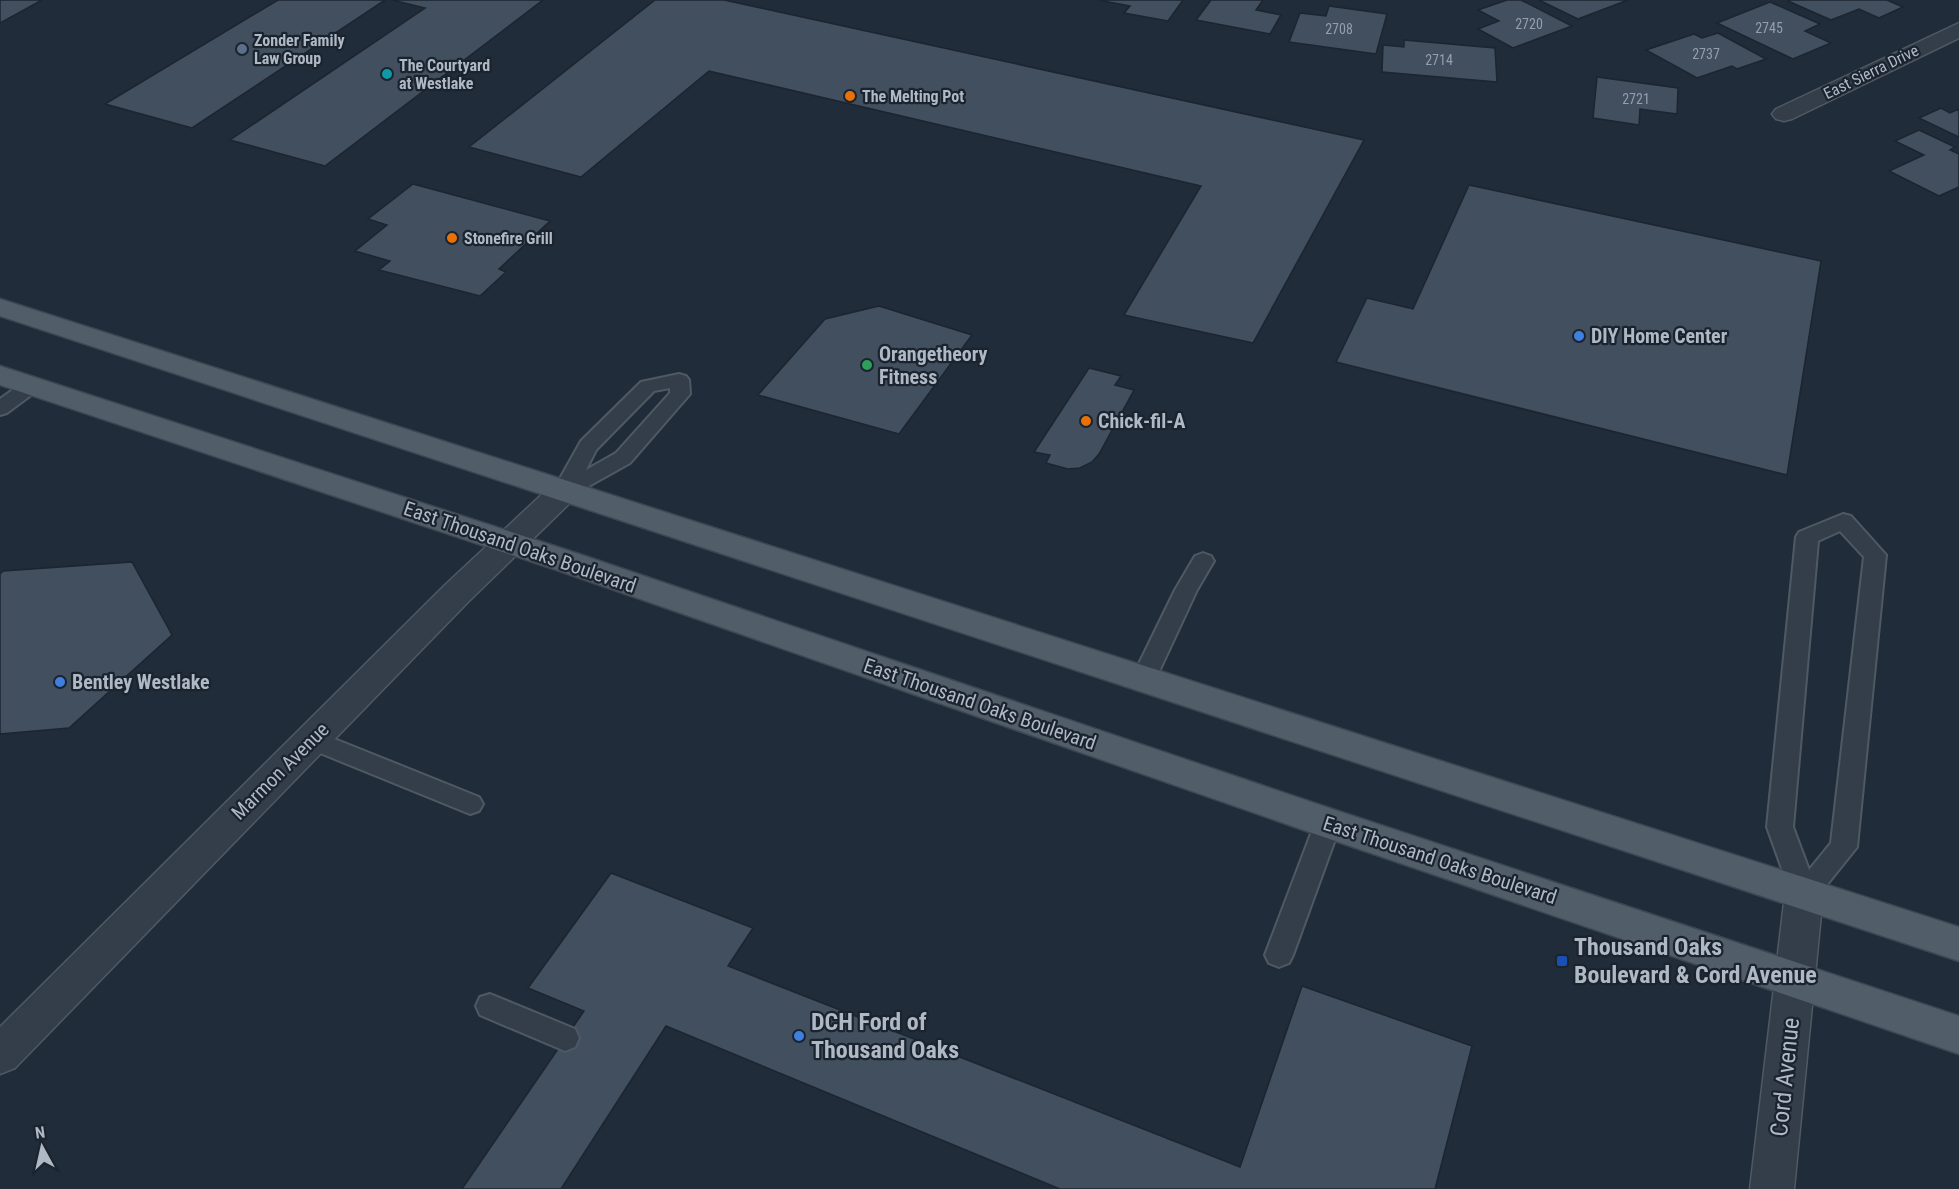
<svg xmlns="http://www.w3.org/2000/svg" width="1959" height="1189" font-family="'Roboto Condensed',sans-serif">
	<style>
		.building { fill: #414f5e; stroke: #1c2530; stroke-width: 1.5 }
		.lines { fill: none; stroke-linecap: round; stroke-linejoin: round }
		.service-casing { stroke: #4f5964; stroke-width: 4 }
		.minor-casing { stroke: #4f5964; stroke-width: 3 }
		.primary-casing { stroke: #3d4753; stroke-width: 3 }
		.service { fill: #343e4a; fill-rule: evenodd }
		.minor { fill: #343e4a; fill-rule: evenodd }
		.primary { fill: #525d6a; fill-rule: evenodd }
		.service-dot { fill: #5c6f8a; stroke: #1a232e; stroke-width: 2 }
		.culture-dot { fill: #0f9aa8; stroke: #1a232e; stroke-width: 2 }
		.food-dot { fill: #e8710a; stroke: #1a232e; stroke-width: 2 }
		.shop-dot { fill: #3f7fe0; stroke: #1a232e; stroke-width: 2 }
		.leisure-dot { fill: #2e9e5b; stroke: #1a232e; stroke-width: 2 }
		.transit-dot { fill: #1a4fb4; stroke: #1a232e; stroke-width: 2 }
		.labels { text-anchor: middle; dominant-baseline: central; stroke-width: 4.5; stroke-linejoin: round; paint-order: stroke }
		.far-number-label { font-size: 14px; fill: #949eac }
		.far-poi-label { font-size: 16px; font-weight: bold; fill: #afb9c6; stroke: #1a232e; text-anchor: start }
		.far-street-label { font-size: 16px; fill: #afb9c6; stroke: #1a232e }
		.poi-label { font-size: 20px; font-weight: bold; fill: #afb9c6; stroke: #1a232e; text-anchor: start }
		.street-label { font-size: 20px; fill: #afb9c6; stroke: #1a232e }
		.near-poi-label { font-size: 24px; font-weight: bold; fill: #afb9c6; stroke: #1a232e; text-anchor: start }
		.near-street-label { font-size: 24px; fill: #afb9c6; stroke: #1a232e }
	</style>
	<rect width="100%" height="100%" fill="#202c39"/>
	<path class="building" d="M0,0H42L0,23Z
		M278,0H385L192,128L105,104Z
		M392,0H543L325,166L230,140L425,8Z
		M655,0H724L1364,140L1253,343L1124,315L1201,186L709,71L581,177L469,147Z
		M1098,0H1183L1168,21L1124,13L1130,6Z
		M1211,0H1263L1256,10L1281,15L1270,34L1196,20Z
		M1507,0H1521L1572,26L1513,48L1478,29L1499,21L1478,10Z
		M1539,0H1628L1578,19Z
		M1791,0H1887L1903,7L1879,18L1859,9L1831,20L1788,1Z
		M1770,2L1820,24L1805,31L1831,43L1793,59L1717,23Z
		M1329,6L1387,14L1376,54L1289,42L1300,13L1326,16Z
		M1718,33L1766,59L1737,69L1732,66L1697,78L1646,50L1694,34L1702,38Z
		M1404,40L1495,48L1497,82L1382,72L1383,45L1404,47Z
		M1597,77L1678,88L1677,114L1640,109L1639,125L1593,118Z
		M1941,108L1950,113L1959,109V137L1919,118Z
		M1919,130L1955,147L1950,150L1959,154V187L1939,196L1889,171L1924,155L1895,141Z
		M413,184L550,221L499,269L506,272L480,296L379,270L390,261L355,251L387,225L368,219Z
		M1469,185L1821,261L1787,475L1336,362L1367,298L1413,309Z
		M879,306L972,335L899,434L758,395L825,319Z
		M1089,368L1121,376L1115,385L1134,390L1099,454L1092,462L1080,468L1068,469L1046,463L1050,455L1034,452Z
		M132,562L172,635L69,728L0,734V574L3,571Z
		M611,873L753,928L728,966L1240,1167L1302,986L1472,1046L1435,1189H1060L666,1026L561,1189H462L584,1011L528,988Z"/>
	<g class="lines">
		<g class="service-casing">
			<path id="service" d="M679,374L686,376L689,380L690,394L630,463L571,496L564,498L557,496L553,491L581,441L641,382ZM670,388V393L616,453L586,470L596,450L654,391Z
				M31,380L38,382L41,386L38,390L7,413L0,415V399L24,382Z
				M1843,514L1851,516L1886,555L1857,847L1813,902L1804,905L1795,902L1791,894L1767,827L1796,537L1799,532ZM1840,531L1864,557L1831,843L1809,870L1793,827L1818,541Z
				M1203,553L1211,556L1214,561L1197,590L1156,678L1152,684L1144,687L1136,684L1132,678L1175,590L1195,556Z
				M312,730L479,797L483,804L479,811L470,814L303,746L300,739L303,732Z
				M1328,813L1337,816L1341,823L1293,955L1289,963L1279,967L1269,963L1265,955L1315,823L1319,816Z
				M490,994L575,1029L579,1038L575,1047L565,1051L480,1015L476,1006L480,997Z"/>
		</g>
		<g class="minor-casing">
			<path id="minor" d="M1959,23V38L1792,119L1784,121L1776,119L1772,114L1776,109Z
				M564,481L575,484L579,491L575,498L469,601L15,1068L0,1074V1027L445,585L553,484Z
				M1804,878L1818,883L1823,894L1794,1189H1750L1785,894L1790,883Z"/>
		</g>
		<g class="primary-casing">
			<path id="primary" d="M0,299L1959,927V961L0,316Z
				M0,366L579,554L1338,811L1959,1016V1054L1315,834L557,570L0,385Z"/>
		</g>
		<use href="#service" class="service"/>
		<use href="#minor" class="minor"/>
		<use href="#primary" class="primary"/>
	</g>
	<circle class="service-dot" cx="242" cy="49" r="6"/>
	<circle class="culture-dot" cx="387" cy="74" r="6"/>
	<g class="food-dot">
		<circle cx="850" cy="96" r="6"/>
		<circle cx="452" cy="238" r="6"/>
		<circle cx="1086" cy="421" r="6"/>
	</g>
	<g class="shop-dot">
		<circle cx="1579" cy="336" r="6"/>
		<circle cx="60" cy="682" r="6"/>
		<circle cx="799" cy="1036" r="6"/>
	</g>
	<circle class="leisure-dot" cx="867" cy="365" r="6"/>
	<rect class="transit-dot" x="1556" y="955" width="12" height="12" rx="3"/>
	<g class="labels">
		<g class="far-number-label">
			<text x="1529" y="24">2720</text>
			<text x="1769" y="28">2745</text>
			<text x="1339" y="29">2708</text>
			<text x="1706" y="54">2737</text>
			<text x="1439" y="60">2714</text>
			<text x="1636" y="99">2721</text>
		</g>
		<g class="far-poi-label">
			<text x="254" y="40">Zonder Family<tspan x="254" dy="18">Law Group</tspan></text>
			<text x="399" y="65">The Courtyard<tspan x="399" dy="18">at Westlake</tspan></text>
			<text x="862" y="96">The Melting Pot</text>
			<text x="464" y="238">Stonefire Grill</text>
		</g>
		<g class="far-street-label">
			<text transform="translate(1871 72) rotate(-26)">East Sierra Drive</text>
		</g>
		<g class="poi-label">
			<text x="1591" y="336">DIY Home Center</text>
			<text x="879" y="354">Orangetheory<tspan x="879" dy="23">Fitness</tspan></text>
			<text x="1098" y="421">Chick-fil-A</text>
			<text x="72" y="682">Bentley Westlake</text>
		</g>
		<g class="street-label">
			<text transform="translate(520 547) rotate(19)">East Thousand Oaks Boulevard</text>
			<text transform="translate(980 704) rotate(19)">East Thousand Oaks Boulevard</text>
			<text transform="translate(280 771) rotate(-45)">Marmon Avenue</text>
			<text transform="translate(1440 860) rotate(18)">East Thousand Oaks Boulevard</text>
		</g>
		<g class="near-poi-label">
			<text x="1574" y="947">Thousand Oaks<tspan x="1574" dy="28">Boulevard &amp; Cord Avenue</tspan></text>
			<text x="811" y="1022">DCH Ford of<tspan x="811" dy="28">Thousand Oaks</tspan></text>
		</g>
		<g class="near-street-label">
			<text transform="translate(1785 1077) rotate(-84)">Cord Avenue</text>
		</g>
	</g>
	<g transform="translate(42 1147) rotate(352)" stroke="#1a232e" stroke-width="4.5" paint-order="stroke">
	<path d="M0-4.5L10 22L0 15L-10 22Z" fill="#afb9c6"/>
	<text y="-9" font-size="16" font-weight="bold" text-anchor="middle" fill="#afb9c6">N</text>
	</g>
</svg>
